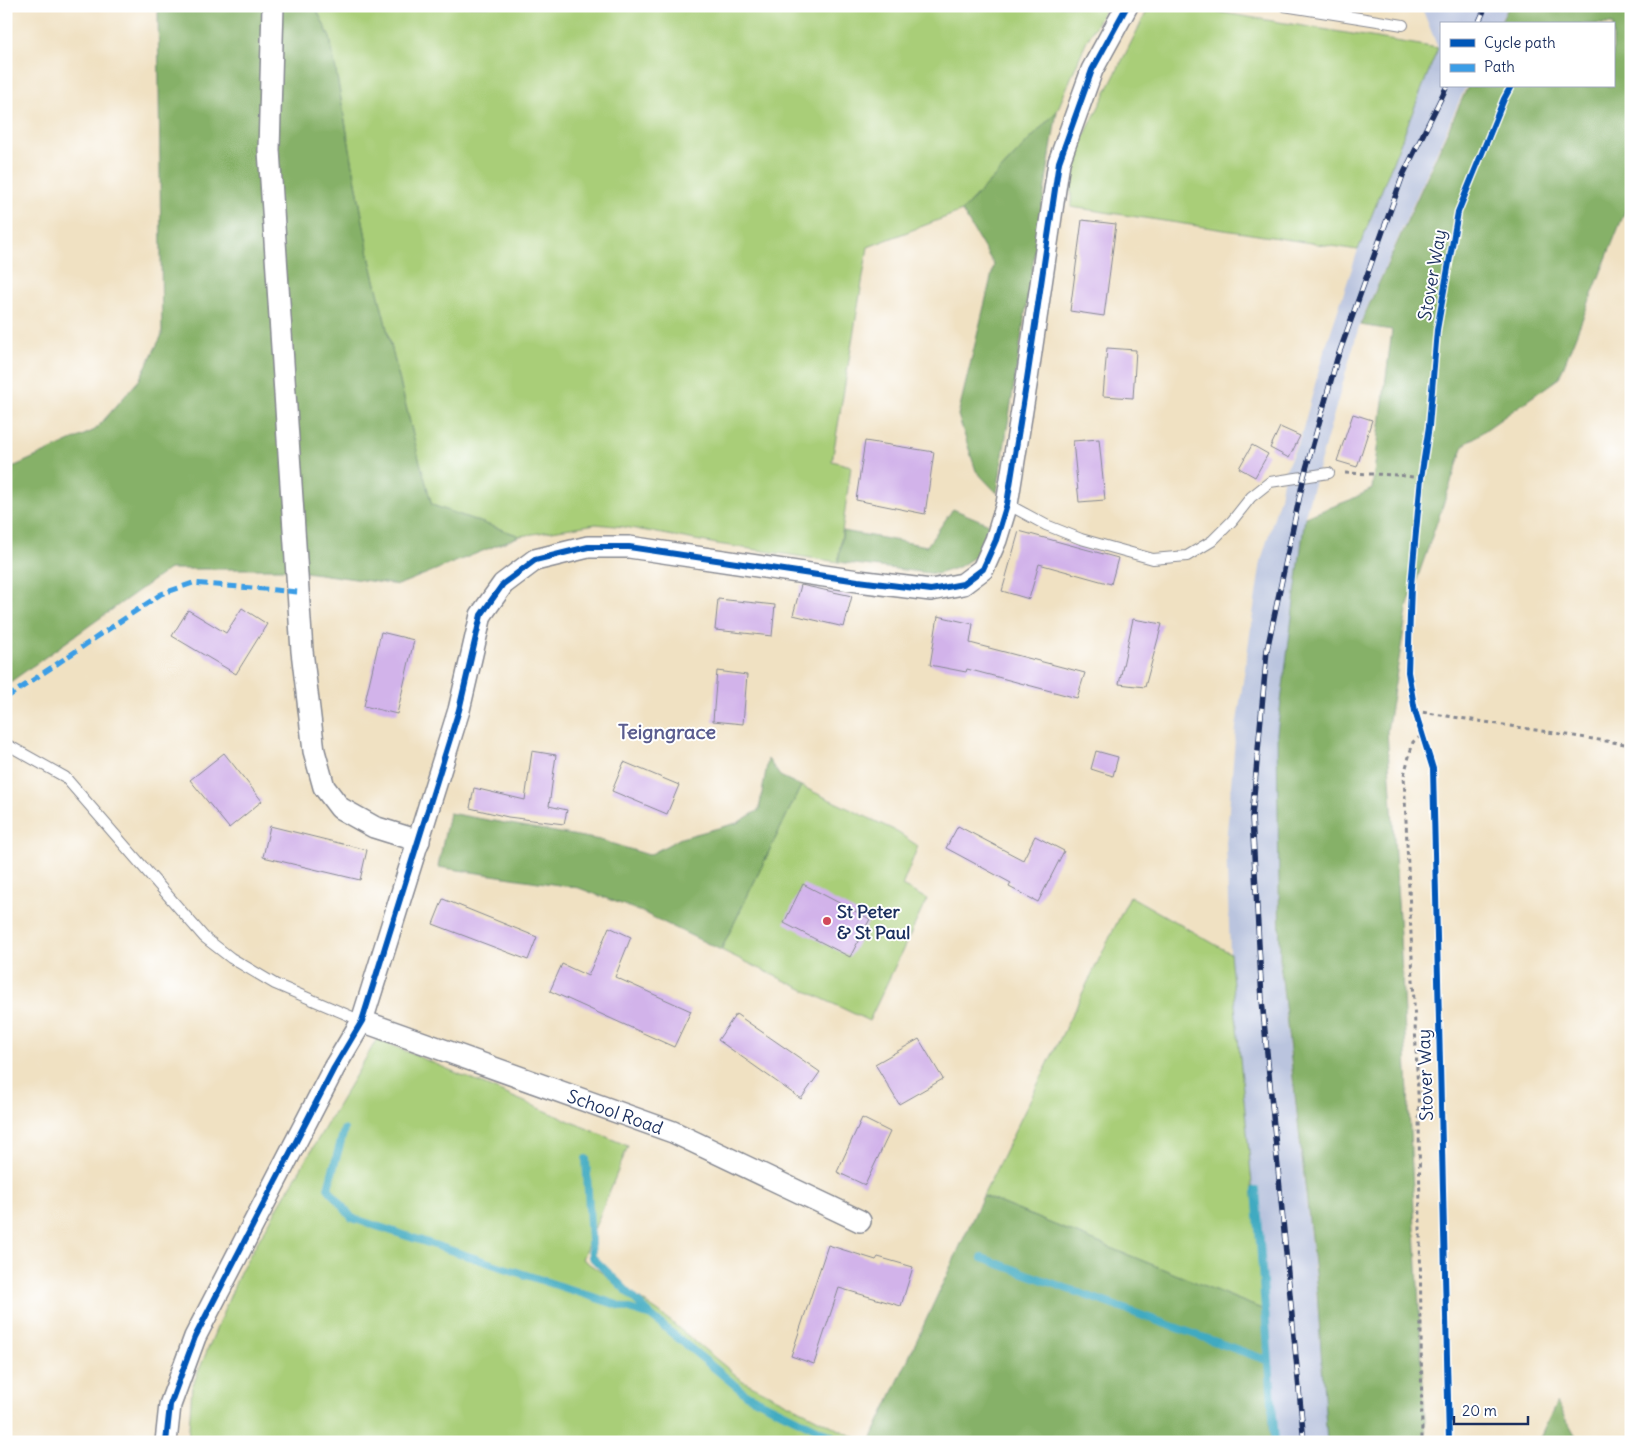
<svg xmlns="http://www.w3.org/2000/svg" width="1637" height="1448" font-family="Delius,sans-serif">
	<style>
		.industrial { fill: #bac4de }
		.green { fill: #a9ce78; stroke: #627e6b }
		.forest { fill: #86b168; stroke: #507063 }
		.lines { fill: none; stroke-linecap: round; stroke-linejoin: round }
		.stream { stroke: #41aac1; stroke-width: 8 }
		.building { fill: #d2b3ea }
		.lane-casing { stroke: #868890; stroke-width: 12 }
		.street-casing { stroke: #868890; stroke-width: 24 }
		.path { stroke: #868890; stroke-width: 3; stroke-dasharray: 4 4; stroke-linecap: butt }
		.lane { stroke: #fff; stroke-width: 10 }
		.street { stroke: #fff; stroke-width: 21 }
		.rail-casing { stroke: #1b2f5e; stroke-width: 5.5 }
		.rail { stroke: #fff; stroke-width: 4; stroke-dasharray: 11; stroke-linecap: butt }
		.quiet { stroke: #3b9de6; stroke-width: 5; stroke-dasharray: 10 5; stroke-linecap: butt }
		.cycleway-casing { stroke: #fff; stroke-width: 9 }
		.cycleway { stroke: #0057b8; stroke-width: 6 }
		.poi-dot { fill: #d1495b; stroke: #fff; stroke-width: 2 }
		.labels { text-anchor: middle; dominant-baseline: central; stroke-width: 4; stroke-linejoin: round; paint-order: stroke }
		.street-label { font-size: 18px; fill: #1b2f5e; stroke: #fff }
		.poi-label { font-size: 18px; font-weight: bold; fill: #1b2f5e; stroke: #fff; text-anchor: start }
		.quarter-label { font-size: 20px; font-weight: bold; fill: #5b5d8f; stroke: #fff }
	</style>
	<rect width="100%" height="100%" fill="#fff"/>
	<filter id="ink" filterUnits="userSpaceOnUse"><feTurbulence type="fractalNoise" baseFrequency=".02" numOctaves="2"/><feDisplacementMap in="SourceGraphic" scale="10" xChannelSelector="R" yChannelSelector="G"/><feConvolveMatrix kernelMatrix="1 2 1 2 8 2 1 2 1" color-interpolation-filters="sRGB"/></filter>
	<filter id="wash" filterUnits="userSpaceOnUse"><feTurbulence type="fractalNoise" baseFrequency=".0096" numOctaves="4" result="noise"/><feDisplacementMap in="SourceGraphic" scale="20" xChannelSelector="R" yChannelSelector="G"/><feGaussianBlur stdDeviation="1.12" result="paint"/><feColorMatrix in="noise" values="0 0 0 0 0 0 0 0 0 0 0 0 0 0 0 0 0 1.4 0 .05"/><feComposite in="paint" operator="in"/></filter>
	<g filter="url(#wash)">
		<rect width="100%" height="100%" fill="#f0e1c2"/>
		<path class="industrial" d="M1421,6H1508L1499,24H1441V86H1466L1360,323L1305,515L1277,731L1279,961L1316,1291L1327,1442H1271L1264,1310L1230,953L1226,843L1236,728L1261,561L1280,497L1285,471L1301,436L1323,355L1358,250L1438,48Z"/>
		<path class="green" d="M315,6H1107L1086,42L1057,111L962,211L868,247L832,461L851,466L838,562L717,544L625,527L596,524L520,536L432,505L418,455L370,260L330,38Z
			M1154,6H1181L1438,48L1358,250L1071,207L1072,160L1148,9Z
			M801,786L894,830L918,846L902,886L927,899L869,1021L721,950Z
			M1130,896L1230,953L1264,1310L983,1196Z
			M377,1039L628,1146L582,1259L659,1312L743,1381L864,1442H188L192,1387L241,1270Z"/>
		<path class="forest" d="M158,6H315L330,38L370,260L418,455L432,505L520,536L398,585L284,569H169L6,685V470L95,430L139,380L162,335Z
			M1509,6H1631V196L1559,378L1464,445L1408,605L1387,731L1399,917L1426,1442H1327L1317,1291L1280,962L1277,733L1305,517L1350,500L1372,489L1392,330L1360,325L1468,86H1613V24H1500Z
			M1057,111L997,493L976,471L958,415L994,265L962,211Z
			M953,509L989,524L976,556L959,567L937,574L838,562L843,531L927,546Z
			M768,759L780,776L801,786L721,950L642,912L579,888L438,867L449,813L600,840L649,855L681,838L737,823L759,810Z
			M983,1196L1264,1310L1271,1442H870Z
			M1557,1402L1579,1442H1538Z"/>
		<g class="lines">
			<path class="stream" d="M344,1130L328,1188L352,1218L651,1316L747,1395L844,1442
				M586,1159L592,1257L649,1313
				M1256,1190L1275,1442
				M982,1258L1269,1361"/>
		</g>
		<g id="blocks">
			<path class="building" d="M1082,220L1116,224L1104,316L1070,311Z
				M1107,348L1136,350L1133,398L1103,396Z
				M1353,414L1372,420L1357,467L1337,461Z
				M1280,427L1300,436L1289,458L1270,448Z
				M1099,439L1105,500L1079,502L1073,441Z
				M865,441L934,452L925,514L856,500Z
				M1252,445L1268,454L1255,477L1239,468Z
				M1019,531L1118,558L1111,584L1039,564L1029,599L1002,591Z
				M801,585L852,596L844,627L793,615Z
				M718,599L775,605L772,636L715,630Z
				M242,608L267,624L236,674L172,636L188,610L226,633Z
				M938,616L973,624L970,643L1085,673L1077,698L967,669L966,672L930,665Z
				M1133,619L1162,624L1145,687L1119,684Z
				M381,632L414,640L397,714L364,706Z
				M717,671L747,675L743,724L713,721Z
				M532,751L556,755L549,806L567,810L564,824L508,817L470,808L474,788L525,800Z
				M1096,751L1118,757L1113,776L1091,769Z
				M224,753L262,801L229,828L190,780Z
				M624,762L679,785L667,814L612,791Z
				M270,826L367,850L360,880L263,857Z
				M958,826L1023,860L1035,836L1064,851L1038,902L1009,887L1011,883L946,848Z
				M803,884L870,919L850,957L784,923Z
				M443,899L537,937L528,960L433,924Z
				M609,927L631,937L615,977L691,1011L674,1047L550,991L562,964L588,976Z
				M736,1014L820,1072L801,1099L718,1040Z
				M919,1039L943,1079L899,1104L875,1064Z
				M862,1118L890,1132L865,1185L837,1172Z
				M828,1245L876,1260L878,1257L913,1267L901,1306L839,1288L814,1364L791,1356Z"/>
		</g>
	</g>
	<g filter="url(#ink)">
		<use href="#blocks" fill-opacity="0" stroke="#868890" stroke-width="1"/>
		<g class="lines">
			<g class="lane-casing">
				<path id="lane" d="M1284,6L1403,25
					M1007,504L1046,525L1081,539L1153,559L1187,556L1212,541L1232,521L1251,497L1270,482L1329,473
					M6,744L65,777L204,937L231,958L275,984L362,1021"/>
			</g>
			<g class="street-casing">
				<g id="street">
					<path d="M273,6L269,150L302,651L314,751L324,787L340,808L374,827L419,841"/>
					<path id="s1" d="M362,1021L673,1132L860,1221"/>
					<path d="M166,1442L170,1405L195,1337L334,1068L362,1021L459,710L481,615L503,584L535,560L588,547H629L858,581L931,590L963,584L983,569L996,540L1007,504L1027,379L1059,162L1092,70L1127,6"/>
				</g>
			</g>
			<path class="path" d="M1345,473L1398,475L1421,478
				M1415,711L1631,745
				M1421,736L1413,742L1404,775L1419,1116L1422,1442"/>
			<use href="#lane" class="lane"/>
			<use href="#street" class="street"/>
			<g class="rail-casing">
				<path id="rail" d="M1478,24L1486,6
					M1304,1442L1262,1000L1252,817L1267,650L1304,476L1337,359L1403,175L1447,86"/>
			</g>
			<use href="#rail" class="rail"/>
			<path class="quiet" d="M6,698L161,594L193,583L298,592"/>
			<g class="cycleway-casing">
				<path id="cycleway" d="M166,1442L170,1405L195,1337L334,1068L362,1021L459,710L481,615L503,584L535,560L588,547H629L858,581L931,590L963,584L983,569L996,540L1007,504L1027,379L1059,162L1092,70L1127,6
					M1449,1442L1433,769L1415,711L1408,672L1411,586L1421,478L1429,426L1437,330L1458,212L1504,99L1511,86"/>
			</g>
			<use href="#cycleway" class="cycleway"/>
		</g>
	</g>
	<circle class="poi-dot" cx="827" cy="921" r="5"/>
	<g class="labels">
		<g class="street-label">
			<text transform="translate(1432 275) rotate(-80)">Stover Way</text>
			<text transform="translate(1425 1075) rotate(-92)">Stover Way</text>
			<text stroke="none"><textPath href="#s1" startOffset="269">School Road</textPath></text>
		</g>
		<g class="poi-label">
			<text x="837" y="911">St Peter<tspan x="837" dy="21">&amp; St Paul</tspan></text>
		</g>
		<g class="quarter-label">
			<text x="667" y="731">Teigngrace</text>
		</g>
	</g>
	<rect width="1637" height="1448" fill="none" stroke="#fff" stroke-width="25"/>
	<rect x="1440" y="22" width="175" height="65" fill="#ffffff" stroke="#a4acbf"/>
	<rect x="1450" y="39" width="25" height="8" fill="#0057b8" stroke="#a4acbf"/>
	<text x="1484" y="48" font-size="15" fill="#1b2f5e">Cycle path</text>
	<rect x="1450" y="64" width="25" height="8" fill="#3b9de6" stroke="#a4acbf"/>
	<text x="1484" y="72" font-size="15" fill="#1b2f5e">Path</text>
	<path d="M1454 1416v8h74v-8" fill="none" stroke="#1b2f5e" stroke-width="2.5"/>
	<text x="1462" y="1416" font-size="15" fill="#1b2f5e" stroke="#ffffff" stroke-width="4" paint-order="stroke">20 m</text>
</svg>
